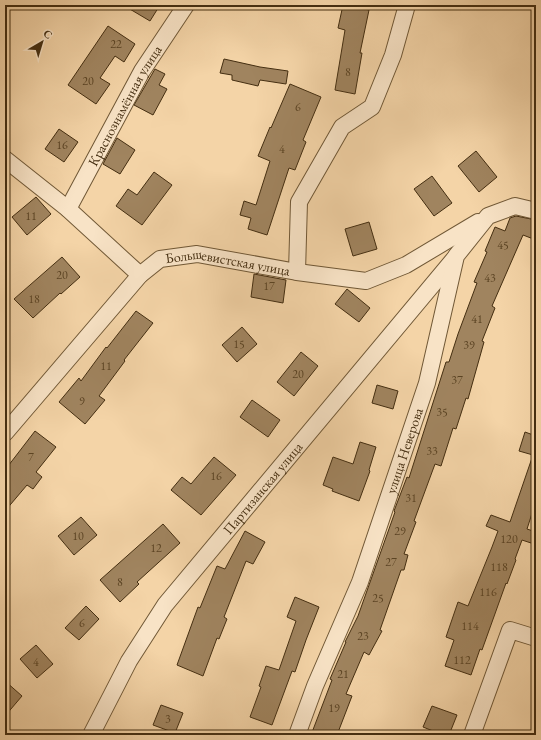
<svg xmlns="http://www.w3.org/2000/svg" width="541" height="740" font-family="'EB Garamond',serif">
	<style>
		.building { fill: #a0845f; stroke: #442e11 }
		.lines { fill: none; stroke-linecap: round; stroke-linejoin: round }
		.minor-casing { stroke: #705836; stroke-width: 18 }
		.minor { stroke: #f8e3c6; stroke-width: 16 }
		.labels { text-anchor: middle; dominant-baseline: central; stroke-width: 3.5; stroke-linejoin: round; paint-order: stroke }
		.number-label { font-size: 12px; fill: #5b4424 }
		.street-label { font-size: 14px; fill: #442e11; stroke: #f8e3c6 }
	</style>
	<rect width="100%" height="100%" fill="#f4d4a7"/>
	<filter id="stains"><feTurbulence type="fractalNoise" baseFrequency=".005" numOctaves="4"/><feColorMatrix values="0 0 0 0 .2 0 0 0 0 .09 0 0 0 0 .02 0 0 0 .5 -.17"/></filter>
	<radialGradient id="worn" r=".72"><stop offset=".6" stop-color="#630" stop-opacity="0"/><stop offset="1" stop-color="#630" stop-opacity=".3"/></radialGradient>
	<path class="building" d="M123,5H160L150,21Z
		M343,5L369,10L360,53H362L355,94L335,90L345,30L338,28Z
		M108,26L135,44L124,62L115,56L100,78L110,84L96,104L68,85Z
		M224,59L260,67L288,71L286,84L260,80L258,86L232,80V75L220,73Z
		M155,69L165,74L159,85L167,89L153,115L134,105Z
		M290,84L321,97L303,140L306,142L295,170L289,168L267,235L248,229L251,218L240,215L244,201L256,205L270,161L258,156L270,127L271,128Z
		M59,129L78,142L64,162L45,149Z
		M117,138L135,150L120,174L103,164Z
		M476,151L497,177L479,192L458,166Z
		M154,172L172,185L142,225L116,206L128,189L137,195Z
		M432,176L452,203L434,216L414,189Z
		M36,197L51,214L27,235L12,217Z
		M516,216L536,220V240L523,235L492,306L495,308L482,341L484,342L468,399L466,398L456,429L453,428L441,466L435,464L414,521L416,522L404,554L408,555L404,570H401L380,630L382,631L369,655L364,652L346,694L352,696L337,735H311L332,680L330,679L346,642H345L358,616L395,512L394,511L407,477L409,478L446,362H449L458,334L477,283L474,282L487,252L485,251L495,227L505,231L510,218Z
		M369,222L377,249L353,256L345,229Z
		M62,257L80,277L61,294L60,293L33,318L14,299Z
		M254,274L286,280L283,303L251,297Z
		M347,289L370,308L359,322L335,304Z
		M136,311L153,323L124,360L125,361L99,396L105,400L85,424L59,402L79,378L81,381L106,347L107,348Z
		M242,327L257,344L237,362L222,345Z
		M301,352L318,366L294,396L277,382Z
		M377,385L398,391L393,409L372,403Z
		M252,400L280,420L268,437L240,417Z
		M35,431L56,447L36,472L42,477L33,489L27,485L5,511V470Z
		M525,432L536,436V501L527,529L536,532L531,543L522,540L515,559L516,560L507,584L506,583L482,650L480,649L471,675L445,666L454,640L446,637L458,602L468,606L492,547L498,531L486,526L491,515L510,522L533,455L519,451Z
		M360,442L376,447L369,470L370,471L359,501L332,491L333,489L323,485L333,457L353,464Z
		M214,457L236,475L201,515L171,490L182,477L191,484Z
		M81,517L97,535L74,555L58,536Z
		M163,524L180,543L137,582L139,584L120,602L100,580Z
		M245,531L265,542L253,564L246,561L224,617L227,619L219,639L217,638L203,676L177,665L198,607L200,608L217,566L225,569Z
		M295,597L319,607L306,640L295,672L292,671L272,725L250,717L261,687L259,686L266,666L279,670L296,621L287,617Z
		M86,606L99,619L79,640L65,628Z
		M36,645L53,664L37,678L20,659Z
		M5,681L22,696L5,716Z
		M161,705L183,713L175,733L153,725Z
		M432,706L457,715L449,735H443L423,727Z"/>
	<g class="lines">
		<g class="minor-casing">
			<g id="minor">
				<path d="M5,159L68,209L140,275"/>
				<path id="s1" d="M68,209L142,71L186,5"/>
				<path d="M297,272L299,202L342,127L372,107L393,55L407,5"/>
				<path id="s2" d="M5,433L140,275L160,259L197,254L297,272L366,281L406,265L478,222"/>
				<path id="s3" d="M91,735L129,661L165,605L454,259"/>
				<path id="s4" d="M297,735L315,686L360,582L427,383L456,256L488,216L515,206L536,211"/>
				<path d="M472,735L510,630L536,638"/>
			</g>
		</g>
		<use href="#minor" class="minor"/>
	</g>
	<g class="labels">
		<g class="number-label">
			<text x="116" y="44">22</text>
			<text x="348" y="72">8</text>
			<text x="88" y="81">20</text>
			<text x="298" y="107">6</text>
			<text x="62" y="145">16</text>
			<text x="282" y="149">4</text>
			<text x="31" y="216">11</text>
			<text x="503" y="245">45</text>
			<text x="62" y="275">20</text>
			<text x="490" y="278">43</text>
			<text x="269" y="286">17</text>
			<text x="34" y="299">18</text>
			<text x="477" y="319">41</text>
			<text x="239" y="344">15</text>
			<text x="469" y="345">39</text>
			<text x="106" y="366">11</text>
			<text x="298" y="374">20</text>
			<text x="457" y="380">37</text>
			<text x="82" y="401">9</text>
			<text x="442" y="412">35</text>
			<text x="432" y="451">33</text>
			<text x="31" y="457">7</text>
			<text x="216" y="476">16</text>
			<text x="411" y="498">31</text>
			<text x="400" y="531">29</text>
			<text x="78" y="536">10</text>
			<text x="509" y="539">120</text>
			<text x="156" y="548">12</text>
			<text x="391" y="562">27</text>
			<text x="499" y="567">118</text>
			<text x="120" y="582">8</text>
			<text x="488" y="592">116</text>
			<text x="378" y="598">25</text>
			<text x="82" y="623">6</text>
			<text x="470" y="626">114</text>
			<text x="363" y="636">23</text>
			<text x="462" y="660">112</text>
			<text x="36" y="662">4</text>
			<text x="343" y="674">21</text>
			<text x="334" y="708">19</text>
			<text x="168" y="719">3</text>
		</g>
		<g class="street-label">
			<text stroke="none"><textPath href="#s1" startOffset="118">Краснознамённая улица</textPath></text>
			<text stroke="none"><textPath href="#s2" startOffset="302">Большевистская улица</textPath></text>
			<text stroke="none"><textPath href="#s4" startOffset="304">улица Неверова</textPath></text>
			<text stroke="none"><textPath href="#s3" startOffset="302">Партизанская улица</textPath></text>
		</g>
	</g>
	<rect width="541" height="740" fill="none" stroke="#f4d4a7" stroke-width="20"/>
	<rect x="6" y="6" width="529" height="728" fill="none" stroke="#442e11" stroke-width="2"/>
	<rect x="10" y="10" width="521" height="720" fill="none" stroke="#442e11"/>
	<g transform="translate(42 42) rotate(38)" stroke="#f8e3c6" stroke-width="3" paint-order="stroke">
	<path d="M0-3L7 15L0 10L-7 15Z" fill="#442e11"/>
	<text y="-6" font-size="11" font-weight="bold" text-anchor="middle" fill="#442e11">С</text>
	</g>
	<rect width="100%" height="100%" filter="url(#stains)"/>
	<rect width="100%" height="100%" fill="url(#worn)"/>
</svg>
